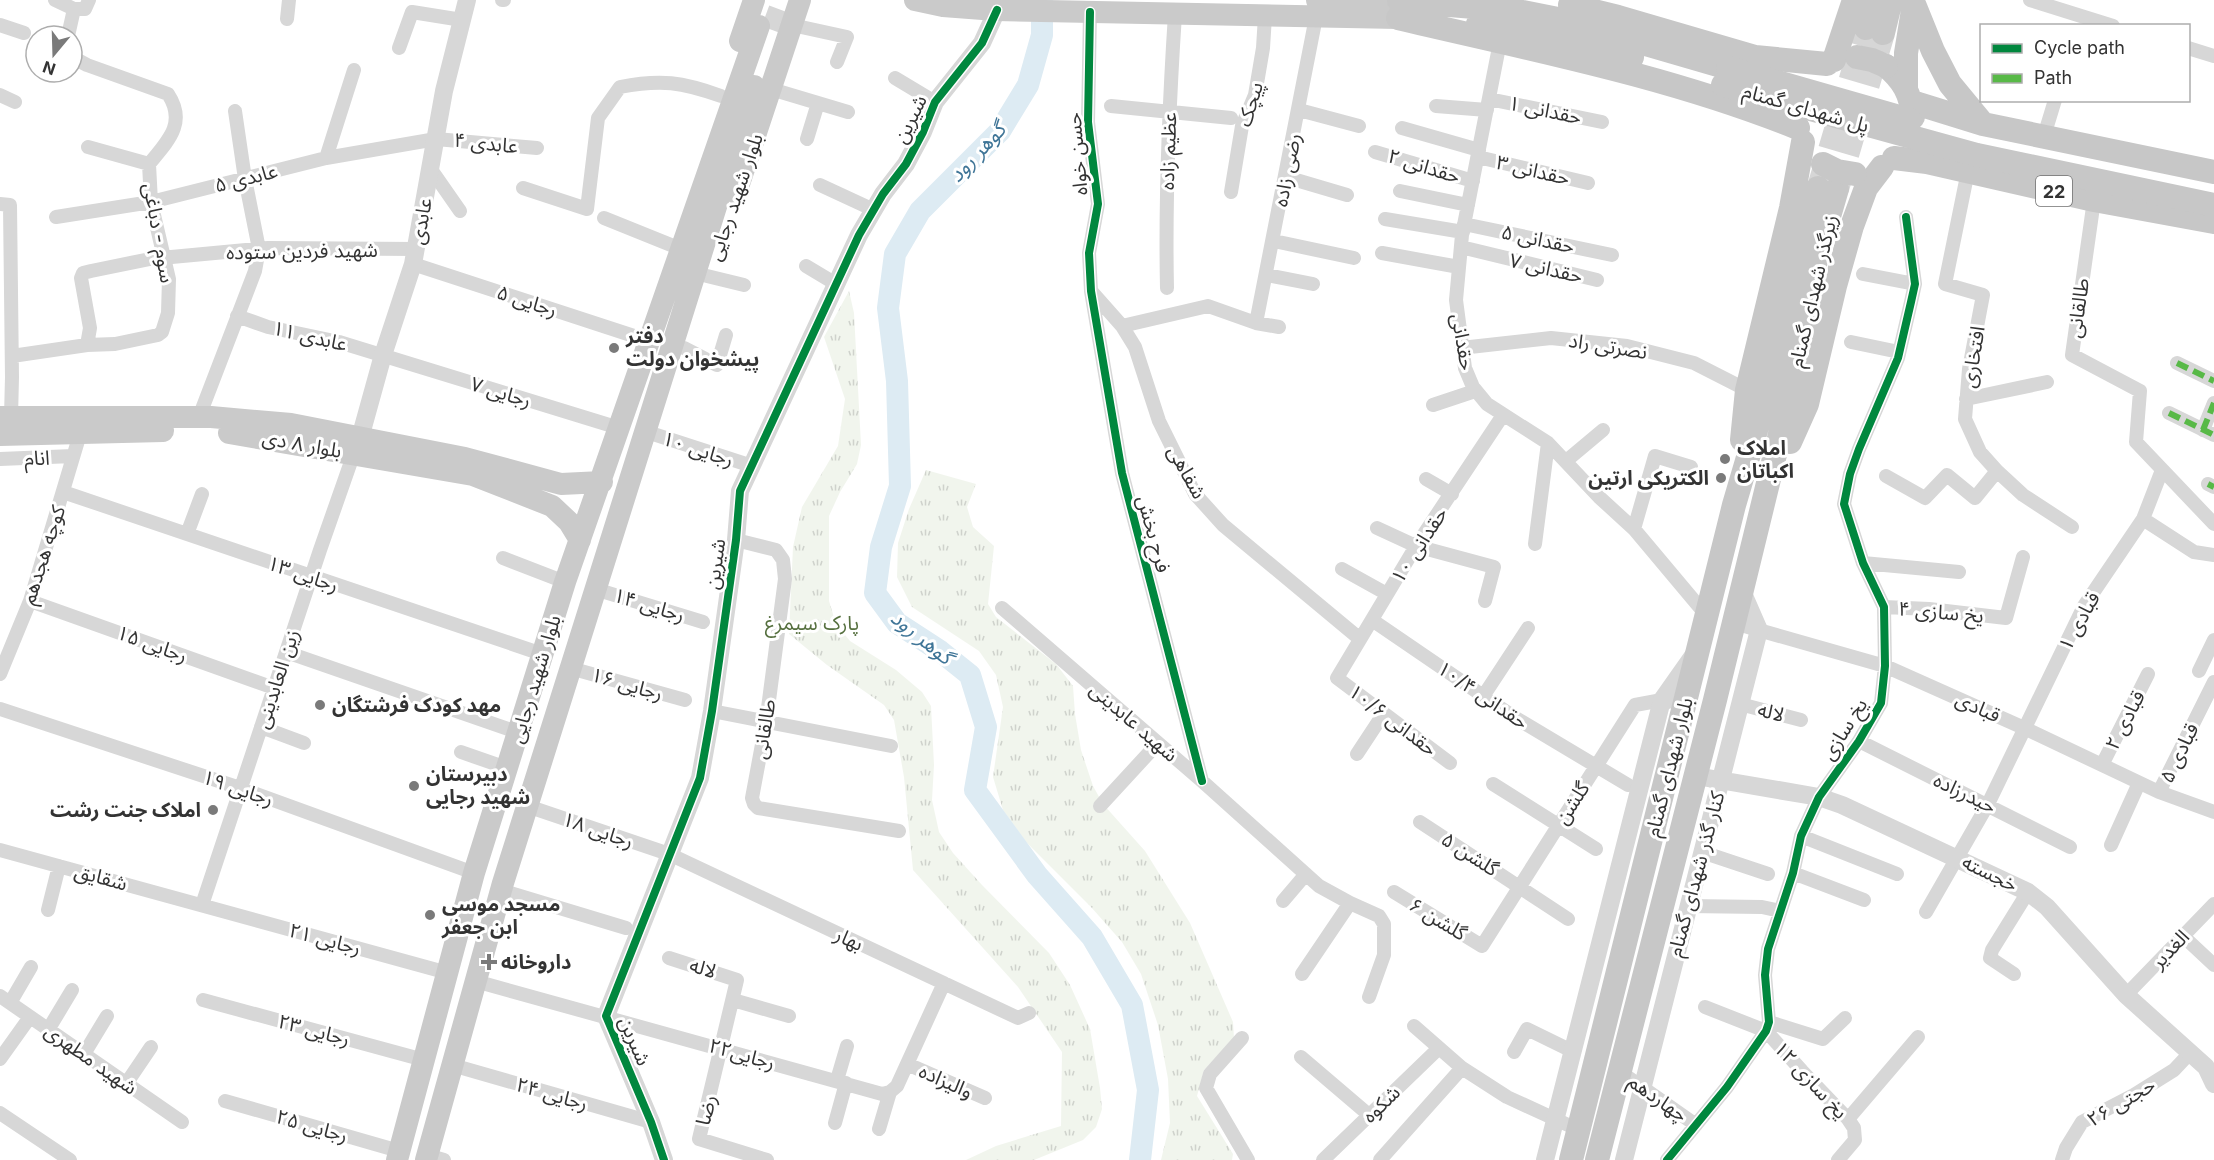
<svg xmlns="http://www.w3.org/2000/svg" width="2214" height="1160" font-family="Inter,'Noto Sans Arabic',sans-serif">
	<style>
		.grass { fill: url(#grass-tufts) }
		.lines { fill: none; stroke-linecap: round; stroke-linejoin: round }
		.river { stroke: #ddebf3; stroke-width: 22 }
		.primary-tunnel { stroke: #d6d6d6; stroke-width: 22; stroke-dasharray: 22 11; stroke-linecap: butt }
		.trunk-tunnel { stroke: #d6d6d6; stroke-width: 24; stroke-dasharray: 24 12; stroke-linecap: butt }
		.minor { stroke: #d7d7d7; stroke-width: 14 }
		.tertiary { stroke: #d7d7d7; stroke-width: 18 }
		.primary { stroke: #cacaca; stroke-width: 22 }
		.trunk { stroke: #c7c7c7; stroke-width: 24 }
		.trunk-bridge { stroke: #c7c7c7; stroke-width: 24 }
		.quiet { stroke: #58b947; stroke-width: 6; stroke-dasharray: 12 6; stroke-linecap: butt }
		.cycleway-casing { stroke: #fff; stroke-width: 11 }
		.cycleway { stroke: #00873e; stroke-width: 8 }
		.poi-dot { fill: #7a7a7a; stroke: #fff; stroke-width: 2 }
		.labels { text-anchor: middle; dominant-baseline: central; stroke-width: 6; stroke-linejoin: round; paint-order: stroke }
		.shield { fill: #fff; stroke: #707070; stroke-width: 1.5 }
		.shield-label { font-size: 18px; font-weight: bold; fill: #333 }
		.street-label { font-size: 20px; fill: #333; stroke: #fff }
		.poi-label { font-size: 20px; font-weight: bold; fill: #333; stroke: #fff; text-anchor: start }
		.park-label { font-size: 20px; fill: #56703f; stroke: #fff }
		.water-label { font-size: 21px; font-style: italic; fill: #3f7597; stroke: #fff }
	</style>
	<defs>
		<pattern id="grass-tufts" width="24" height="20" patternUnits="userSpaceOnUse" patternTransform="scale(1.5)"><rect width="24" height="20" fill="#f1f5ed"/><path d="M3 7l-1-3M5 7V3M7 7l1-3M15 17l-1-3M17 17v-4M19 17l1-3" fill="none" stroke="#cfd2cc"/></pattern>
	</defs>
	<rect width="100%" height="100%" fill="#fff"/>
	<path class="grass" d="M849,291L854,313L861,445L857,464L840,492L829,516V601L836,624L850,641L896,670L922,692L931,706L934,765L932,800L939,832L953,853L982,885L1049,953L1070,985L1090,1029L1100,1088L1102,1109L1096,1127L1083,1140L1034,1160H966L996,1146L1061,1126L1062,1052L1018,987L913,870L904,777L894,720L884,705L827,665L789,634L793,547L802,507L838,446L845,399L824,337Z
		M926,470L976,484L967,507L973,527L994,546L988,604L996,617L1056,664L1073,686L1075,714L1081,750L1093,786L1103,804L1145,851L1190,923L1233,1022L1234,1038L1204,1070L1197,1096L1233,1154L1232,1160H1161L1170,1123L1168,1079L1158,1025L1141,974L1122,942L1091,907L1026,842L1003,810L993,777L1003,707L996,675L979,651L912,607L897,577L898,543L909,509Z"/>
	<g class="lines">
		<path class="river" d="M1042,0V35L1028,85L1000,131L920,211L895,254L888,308L897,381L900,486L881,547L875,593L897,623L940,651L970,675L986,727L975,790L1037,875L1092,937L1132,1005L1148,1090L1140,1160"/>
		<path class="primary-tunnel" d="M772,30L783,0"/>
		<path class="trunk-tunnel" d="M1820,184L1866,28
			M1837,189L1883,33"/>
		<path class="minor" d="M55,0L74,9L68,36
			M502,0H504
			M2030,0L2113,26
			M74,9H85L89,0
			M1090,12L1088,122L1098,204L1089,253L1091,291L1122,473L1202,781
			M287,19L289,0
			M0,25L24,33
			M792,25L847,37L837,62
			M1500,42L1462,235L1456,300L1465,368L1473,387L1487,404L1548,443L1599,497L1634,529L1707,616
			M399,48L412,12L462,20
			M2188,48L2214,56
			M895,78L935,102
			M771,89L848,112
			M0,95L15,102
			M1489,99L1602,122
			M1111,106L1231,118
			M1436,106L1487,110
			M1299,110L1359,126
			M1402,128L1479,150
			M2044,136L2055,100
			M807,139L818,103
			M88,147L149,164
			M1375,152L1473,181
			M1478,157L1588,183
			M326,158L354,70
			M430,168L460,211
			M1968,171L1945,284L1983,295L1969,369L1965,419L1980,452L1997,471L2023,495L2072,527
			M1286,177L1347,195
			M820,185L874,210
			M523,188L587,209L598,118L620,87C661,79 682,82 721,96
			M1400,191L1468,205
			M1231,192L1242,126L1255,95L1263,48L1265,16
			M2094,200L2072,355L2140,391L2136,442L2214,524
			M0,204L10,205L12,377L11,417
			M56,217L151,202L326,158L436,139L537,148
			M604,218L671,245
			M1385,219L1463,232
			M1464,224L1612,255
			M1274,241L1354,258
			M1461,247L1597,280
			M1382,253L1459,267
			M413,264L640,338
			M806,266L836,284
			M1863,274L1915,284
			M1267,275L1313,284
			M707,276L744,285
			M1167,288C1165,196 1169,106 1175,14
			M1091,291L1122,326L1135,347L1159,421L1195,494L1223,525L1360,639
			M237,316L268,327L339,342L619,428
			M1256,323L1316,17
			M1122,326L1208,306L1256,323L1279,327
			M1851,342L1899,352
			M87,345L90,328L81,278L83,273L91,271L150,259L268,248L416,249
			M684,348L717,365L726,335
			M1461,348L1551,338L1627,346L1694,363L1747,390
			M12,356L87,345L115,344L158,335L162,332L168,313L169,279L151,202L149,164C168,141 187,123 168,94L87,65L72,57
			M2177,363L2214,381
			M1966,399L2047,382
			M1433,405L1475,391
			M2169,413L2214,435
			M199,417L255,271L259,249L245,179L235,111
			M2203,430L2214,403
			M644,431L752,466
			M0,459L73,456
			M1566,461L1603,430
			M1886,476L1925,498L1947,475L1975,498L1997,471
			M1426,479L1452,494
			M2208,484L2214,487
			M63,492L542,654
			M2143,519L2194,552L2214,555
			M1377,528L1416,546L1494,567L1485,601
			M1634,529L1655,456L1691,467
			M187,534L202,494
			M736,540L776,550L783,560L785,579L766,723L752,798L754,804L758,808L899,831
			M1535,544L1548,443
			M503,558L565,582
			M1863,563L1959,572
			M1342,569L1387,594
			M595,589L703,622
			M30,601L274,688
			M1884,607L1929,609L2006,618L2023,557
			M1002,608L1202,781L1319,886L1350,903L1379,916L1384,924V955L1369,997
			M1372,620L1514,717L1628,785
			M1734,623L1885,666L2024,728L2159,792L2214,812
			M286,652L517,732
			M570,668L685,700
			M2199,671L2214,640
			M0,674L30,601L80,434
			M1484,695L1528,628
			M1740,704L1801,720
			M0,709L240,788L474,873
			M712,711L891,746
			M261,727L304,743
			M1859,741L2070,847
			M461,752L507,768
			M1357,754L1384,713
			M1450,763L1337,678L1416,546L1503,415
			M2102,765L2148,674
			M1493,784L1596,849
			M2159,792L2214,682
			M527,806L669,854L1018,1018L1029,1013
			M1100,806L1158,743
			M1420,822L1568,919
			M1801,836L1897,874
			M2111,845L2139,783
			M0,850L448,973
			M1702,852L1768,874
			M1793,873L1864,900
			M500,890L626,928
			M1394,892L1482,946L1635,705L1662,700L1668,702
			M1283,901L1306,874
			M202,905L320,550L354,453
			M1688,906L1762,907L1780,911
			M48,910L59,866
			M1926,912L1988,804L2084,606L2143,519L2162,470
			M2183,936L2214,965
			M669,958L737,980L699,1139L767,1160
			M1302,974L1350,903
			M2014,974L1990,958L1992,950L2028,892
			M475,981L882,1094L890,1092L897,1086L944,983
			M2126,995L2214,904
			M0,996L182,1122
			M203,1000L424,1060
			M733,1000L789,1016
			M10,1003L31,967
			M1705,1007L1766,1031L1802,1071L1848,1119L1854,1128L1855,1140L1838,1160
			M1769,1022L1823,1039L1845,1018
			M1414,1026L1462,1068L1507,1097L1579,1130
			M48,1030L72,990
			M1242,1038L1210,1074L1206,1088L1248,1160
			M1514,1052L1527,1029L1572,1051
			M84,1054L107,1016
			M1301,1057L1369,1115
			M0,1059L30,1017
			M907,1064L985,1098
			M452,1065L651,1122
			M1619,1071L1696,1125
			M837,1080L847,1046
			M126,1084L151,1047
			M225,1101L399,1151
			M0,1113L70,1160
			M1848,1119L1918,1037
			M835,1123L846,1083
			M879,1129L890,1092
			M427,1155L444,1160
			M1323,1160L1438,1049
			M1380,1160L1462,1068
			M1667,1160L1727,1087L1766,1031L1769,1022L1765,975L1768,949L1793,873L1801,836L1819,797L1859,741L1881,703L1885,666L1884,607L1863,563L1844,504L1850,474L1859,449L1898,358L1911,302L1915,284L1906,217
			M2062,1160L2066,1148L2082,1122L2134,1095L2174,1070L2190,1053"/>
		<path class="tertiary" d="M360,438L383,355L413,264L444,91L467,0
			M1696,776L1819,797L1842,805L2028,892L2047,907L2126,995L2206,1067L2214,1084
			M664,1160L651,1122L606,1016L700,778L712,711L736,540L740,491L859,235L883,194L906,164L923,132L935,102L982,43L997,10
			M1545,1160L1662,700L1693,656
			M1624,1160L1759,630L1742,591"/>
		<path class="primary" d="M915,0L943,6L996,10L1398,18
			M1317,0L1399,1
			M740,41L754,0
			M736,193L800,0
			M0,417H211L291,424L465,458L561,484L602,482
			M229,433L473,475L552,506L569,522L580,540
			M0,435L163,431
			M397,1160L474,873L565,582L759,26
			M426,1160L503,883L754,86"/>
		<path class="trunk" d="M1399,1L1512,10L1563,20L1728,68
			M1914,4L1933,51L1950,84L1983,124
			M1570,5L1618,17L1755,57L1827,64
			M1398,18C1533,50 1669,76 1798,128
			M1478,24C1531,29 1581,42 1632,57
			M1866,28L1873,0
			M1883,33L1891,0
			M1834,60L1854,0
			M1886,66C1903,80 1911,94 1913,117
			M1906,88V53L1914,4
			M1912,102L1983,124L2214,172
			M1894,158L1927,162L2094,200L2214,222
			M1742,440L1747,390L1791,208L1803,142
			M1790,442L1807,404L1835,286L1852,226L1866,188L1882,167
			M1571,1160L1734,505L1772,376L1794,274L1818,188
			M1597,1160L1715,700L1790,393L1811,278L1837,189"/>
		<path class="trunk-bridge" d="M1857,57L1872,60L1886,66
			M1728,68L1910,120
			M1723,85L1977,155L2214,205
			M1823,164L1837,171L1855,174"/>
		<path class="quiet" d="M2177,363L2214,381
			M2169,413L2214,435
			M2203,430L2214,403
			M2208,484L2214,487"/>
		<g class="cycleway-casing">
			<path id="cycleway" d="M1090,12L1088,122L1098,204L1089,253L1091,291L1122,473L1202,781
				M664,1160L651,1122L606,1016L700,778L712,711L736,540L740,491L859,235L883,194L906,164L923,132L935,102L982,43L997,10
				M1667,1160L1727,1087L1766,1031L1769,1022L1765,975L1768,949L1793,873L1801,836L1819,797L1859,741L1881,703L1885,666L1884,607L1863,563L1844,504L1850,474L1859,449L1898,358L1911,302L1915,284L1906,217"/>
		</g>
		<use href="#cycleway" class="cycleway"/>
	</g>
	<g class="poi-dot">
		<circle cx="614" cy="348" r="6"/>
		<circle cx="1725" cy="459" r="6"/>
		<circle cx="1721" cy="478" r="6"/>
		<circle cx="320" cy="705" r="6"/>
		<circle cx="414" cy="786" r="6"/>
		<circle cx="213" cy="810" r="6"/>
		<circle cx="430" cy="915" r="6"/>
		<path d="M486 953h6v6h6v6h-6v6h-6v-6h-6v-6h6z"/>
	</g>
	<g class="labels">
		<rect class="shield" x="2036" y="176" width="36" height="30" rx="4.5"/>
		<g class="shield-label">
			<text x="2054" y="191">22</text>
		</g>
		<g class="street-label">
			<text transform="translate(1250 104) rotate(-73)">پیچک</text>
			<text transform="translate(1806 108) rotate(16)">پل شهدای گمنام</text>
			<text transform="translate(1545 110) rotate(12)">حقدانی ۱</text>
			<text transform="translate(910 119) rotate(-64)">شیرین</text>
			<text transform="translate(486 143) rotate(6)">عابدی ۴</text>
			<text transform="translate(1168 151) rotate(-88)">عظیم زاده</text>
			<text transform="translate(1077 154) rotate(-95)">حسن خواه</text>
			<text transform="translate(1424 166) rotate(17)">حقدانی ۲</text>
			<text transform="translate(1287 170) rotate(-79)">رضی زاده</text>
			<text transform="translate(1533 170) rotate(13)">حقدانی ۳</text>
			<text transform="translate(246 178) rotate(-14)">عابدی ۵</text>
			<text transform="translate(735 197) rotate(-71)">بلوار شهید رجایی</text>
			<text transform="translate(421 221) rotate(-80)">عابدی</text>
			<text transform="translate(159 233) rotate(80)">سوم - دباغی</text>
			<text transform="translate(1538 239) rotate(12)">حقدانی ۵</text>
			<text transform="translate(302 251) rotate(-1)">شهید فردین ستوده</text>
			<text transform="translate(1546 268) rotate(13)">حقدانی ۷</text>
			<text transform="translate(1813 291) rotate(-77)">زیرگذر شهدای گمنام</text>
			<text transform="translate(527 301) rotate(18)">رجایی ۵</text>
			<text transform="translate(2078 308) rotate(-82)">طالقانی</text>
			<text transform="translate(310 336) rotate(13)">عابدی ۱۱</text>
			<text transform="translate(1463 342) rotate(80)">حقدانی</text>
			<text transform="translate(1608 346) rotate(9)">نصرتی راد</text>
			<text transform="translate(1973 357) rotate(-81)">افتخاری</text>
			<text transform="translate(501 392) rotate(17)">رجایی ۷</text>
			<text transform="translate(302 444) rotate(10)">بلوار ۸ دی</text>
			<text transform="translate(698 449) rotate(18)">رجایی ۱۰</text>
			<text transform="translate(37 458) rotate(-2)">انام</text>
			<text transform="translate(1187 472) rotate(61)">شفاهی</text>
			<text transform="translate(1154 534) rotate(75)">فرح بخش</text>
			<text transform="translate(1419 545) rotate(-57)">حقدانی ۱۰</text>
			<text transform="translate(43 555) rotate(-72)">کوچه هجدهم</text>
			<text transform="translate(715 564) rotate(-82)">شیرین</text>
			<text transform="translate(303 574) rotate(19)">رجایی ۱۳</text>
			<text transform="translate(649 605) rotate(17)">رجایی ۱۴</text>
			<text transform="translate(1941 612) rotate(5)">یخ سازی ۴</text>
			<text transform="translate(2079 621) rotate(-61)">قبادی ۱</text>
			<text transform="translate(152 644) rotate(20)">رجایی ۱۵</text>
			<text transform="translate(277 679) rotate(-72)">زین العابدینی</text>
			<text transform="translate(535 679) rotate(-73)">بلوار شهید رجایی</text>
			<text transform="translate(627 684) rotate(16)">رجایی ۱۶</text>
			<text transform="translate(1483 695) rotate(34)">حقدانی ۱۰/۴</text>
			<text transform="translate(1978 707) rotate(24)">قبادی</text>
			<text transform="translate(1771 712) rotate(14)">لاله</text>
			<text transform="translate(1393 720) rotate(37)">حقدانی ۱۰/۶</text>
			<text transform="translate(2125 720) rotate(-63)">قبادی ۲</text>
			<text transform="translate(1134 722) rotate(41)">شهید عابدینی</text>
			<text transform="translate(764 729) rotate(-81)">طالقانی</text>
			<text transform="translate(1844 729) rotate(-58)">یخ سازی</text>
			<text transform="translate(2179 753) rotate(-64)">قبادی ۵</text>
			<text transform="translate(1669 767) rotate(-76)">بلوار شهدای گمنام</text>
			<text transform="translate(238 788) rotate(19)">رجایی ۱۹</text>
			<text transform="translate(1965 793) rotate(26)">حیدرزاده</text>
			<text transform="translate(1572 803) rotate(-57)">گلشن</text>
			<text transform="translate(598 830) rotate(19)">رجایی ۱۸</text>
			<text transform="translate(1470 854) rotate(33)">گلشن ۵</text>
			<text transform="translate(1990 873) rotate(26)">خجسته</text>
			<text transform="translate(1696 874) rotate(-75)">کنار گذر شهدای گمنام</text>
			<text transform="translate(101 877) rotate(15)">شقایق</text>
			<text transform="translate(1438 919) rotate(31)">گلشن ۶</text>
			<text transform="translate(325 939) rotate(15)">رجایی ۲۱</text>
			<text transform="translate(849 939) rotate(25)">بهار</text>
			<text transform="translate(2170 949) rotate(-46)">الغدیر</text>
			<text transform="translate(703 968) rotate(17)">لاله</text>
			<text transform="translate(314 1030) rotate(15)">رجایی ۲۳</text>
			<text transform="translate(635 1041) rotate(67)">شیرین</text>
			<text transform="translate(742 1054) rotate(16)">۲۲رجایی</text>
			<text transform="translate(91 1059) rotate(35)">شهید مطهری</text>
			<text transform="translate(1811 1080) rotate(47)">یخ سازی ۱۲</text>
			<text transform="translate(946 1081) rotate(24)">والیزاده</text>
			<text transform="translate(552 1094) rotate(16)">رجایی ۲۴</text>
			<text transform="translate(1658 1098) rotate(35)">چهاردهم</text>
			<text transform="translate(2121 1102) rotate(-31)">حجتی ۲۶</text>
			<text transform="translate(1381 1104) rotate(-44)">شکوه</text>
			<text transform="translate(706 1110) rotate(-76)">رضا</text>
			<text transform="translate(312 1126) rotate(16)">رجایی ۲۵</text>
		</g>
		<g class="poi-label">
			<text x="626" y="336">دفتر<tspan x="626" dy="23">پیشخوان دولت</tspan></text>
			<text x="1737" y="448">املاک<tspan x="1737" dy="23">اکباتان</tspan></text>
			<text x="1709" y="478" text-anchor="end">الکتریکی ارتین</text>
			<text x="332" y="705">مهد کودک فرشتگان</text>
			<text x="426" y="774">دبیرستان<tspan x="426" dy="23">شهید رجایی</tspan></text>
			<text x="201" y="810" text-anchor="end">املاک جنت رشت</text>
			<text x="442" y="904">مسجد موسی<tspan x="442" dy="23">ابن جعفر</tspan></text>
			<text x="501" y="962">داروخانه</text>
		</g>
		<g class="park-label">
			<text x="812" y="623">پارک سیمرغ</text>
		</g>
		<g class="water-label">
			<text transform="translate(977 152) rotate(-47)">گوهر رود</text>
			<text transform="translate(922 637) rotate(39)">گوهر رود</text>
		</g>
	</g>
	<rect x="1980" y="24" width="210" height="78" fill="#ffffff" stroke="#adadad" stroke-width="1.5"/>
	<rect x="1992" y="44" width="30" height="9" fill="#00873e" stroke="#adadad" stroke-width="1.5"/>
	<text x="2034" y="54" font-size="18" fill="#333333">Cycle path</text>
	<rect x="1992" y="74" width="30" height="9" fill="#58b947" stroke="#adadad" stroke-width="1.5"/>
	<text x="2034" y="84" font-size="18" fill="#333333">Path</text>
	<g transform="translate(54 54) rotate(199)"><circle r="28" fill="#ffffff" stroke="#adadad" stroke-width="1.5"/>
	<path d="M0-4.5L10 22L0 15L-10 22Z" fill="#7a7a7a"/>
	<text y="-9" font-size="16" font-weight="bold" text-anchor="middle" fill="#333333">N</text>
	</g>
</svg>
